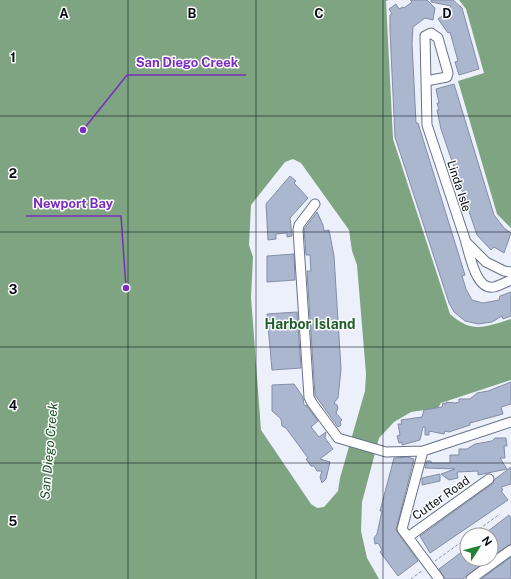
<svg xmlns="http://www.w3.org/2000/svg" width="511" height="579" font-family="'Public Sans',sans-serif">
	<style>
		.water { fill: #7ea481; fill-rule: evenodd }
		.building { fill: #abb6cf; stroke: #838da5 }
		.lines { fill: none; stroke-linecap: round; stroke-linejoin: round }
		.minor-casing { stroke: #677188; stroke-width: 11 }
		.path { stroke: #8c9099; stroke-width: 1; stroke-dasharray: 3 2; stroke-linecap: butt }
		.minor { stroke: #fff; stroke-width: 9 }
		.grid { fill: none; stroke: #090d15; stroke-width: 1; stroke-opacity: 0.55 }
		.labels { text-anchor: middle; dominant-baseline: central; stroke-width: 3; stroke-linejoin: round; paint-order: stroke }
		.street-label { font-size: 12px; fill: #090d15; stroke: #fefefe }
		.water-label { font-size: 13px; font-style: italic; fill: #185023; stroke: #fefefe }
		.quarter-label { font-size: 14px; font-weight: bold; fill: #215d2c; stroke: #fefefe }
		.grid-label { font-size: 13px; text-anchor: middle; font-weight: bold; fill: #090d15; stroke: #fefefe; stroke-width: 3; stroke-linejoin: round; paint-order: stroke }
		.leader { fill: none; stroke: #7b2cbf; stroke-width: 1.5 }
		.callout-dot { fill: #7b2cbf; stroke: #fefefe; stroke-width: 1.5 }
		.callout-label { font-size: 13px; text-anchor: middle; font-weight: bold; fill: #7b2cbf; stroke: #fefefe; stroke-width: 3; stroke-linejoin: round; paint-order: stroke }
	</style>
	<rect width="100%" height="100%" fill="#ecf0fb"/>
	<path class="water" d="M0,0H389L386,1L393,139L450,314C472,334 485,327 511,319V380L441,403L438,408L411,412L394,422L379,438L362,502L361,531L367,558L379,579H0ZM293,159L301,163L349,230L352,251L357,265L366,374L365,391L340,478L338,491L324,507L317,508L311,504L261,430L251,297L253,257L249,245L251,205L285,162Z
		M459,0H511V228L497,214L458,81L484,73L466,9Z"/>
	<path class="building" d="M410,0H427L435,8L433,20L425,18L413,27L412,43L416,123H418L465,275L462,276L466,289L472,300L483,303L499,300L500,296L511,292V316L503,319L502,316L492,322L478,324L465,321L454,312L449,303L395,137L390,30V15L392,14L389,9L396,4L399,9L403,7L404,8L412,2Z
		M431,0H453L462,8L479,69L459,75L455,62L458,61L450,32L448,33L438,19L450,10L449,8L451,6L431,2Z
		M454,84L494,215L504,228L511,233L504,253L494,247L491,250L477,235L441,129L437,110H439L437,103H439L436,89Z
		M290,176L296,181L294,183L308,198L290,218L292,236L287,237V233L276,234V239L268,240L266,204Z
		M317,212L323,225L324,231L329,230L334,256L341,369L338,398L334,403L337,405L338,408L336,413L342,420L340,422L341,425L338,427L315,395L307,271H311L310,255H306L304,229Z
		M294,254L295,280L267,282V256Z
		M297,312L301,368L272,370L267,314Z
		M511,382V404L501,407L503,414L470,423V425L449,432L445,431L444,434L429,431V435H425V427H423L420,440L402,445V442L399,443L397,436L400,435L398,424H402L401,420L422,417L424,410L442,407L443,403L446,404V402L455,403L459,402V399H470L477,393L488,391Z
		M294,384L303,397L304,405L307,406L318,421L311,427L319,437L326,432L325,438L333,449L320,459L330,462L326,479L322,483L320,477L322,471H317L314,466H311L306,459L308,458L286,428L282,426L281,419L272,411V385Z
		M495,438H506L507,446H504L505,458H500L507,469L478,475V471L457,472L458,478L449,480L441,474L455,469L425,468L427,461H431V463H450V455H459V449H467L475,444L492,441Z
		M408,457L414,459L396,530L418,561L398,576L380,552L382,550L378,543L375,544L374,538L377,534L382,511H380L394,458Z
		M511,467V484L501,487L503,490L501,491L508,500L430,553L420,536L492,484L495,479Z
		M440,474V481L422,485V478Z
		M509,515L511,518V544L491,557V535H483Z
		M467,548V559H488L463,579H445L439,569Z
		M511,557V579H481Z"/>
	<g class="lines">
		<g class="minor-casing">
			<path id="minor" d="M426,81L447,77L448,73L438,38L431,33L425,36L427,125L466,242L486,262L504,271L511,272
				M315,204L299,225L298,230L309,397L312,403L338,438L386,452L423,451L511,422
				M466,243C470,255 476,291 494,287C499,286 506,282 511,280
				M423,451L402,529L439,579
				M408,537L489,479
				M471,579L511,550"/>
		</g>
		<path class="path" d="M471,535L500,514
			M435,561L467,538
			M411,579L423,570"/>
		<use href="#minor" class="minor"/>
	</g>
	<path class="grid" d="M128,0V579M256,0V579M383,0V579M0,116H511M0,232H511M0,347H511M0,463H511"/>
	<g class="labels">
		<g class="street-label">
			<text transform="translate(459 186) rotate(72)">Linda Isle</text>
			<text transform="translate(441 498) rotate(-35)">Cutter Road</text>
		</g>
		<g class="water-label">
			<text transform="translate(49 451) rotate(-85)">San Diego Creek</text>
		</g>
		<g class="quarter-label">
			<text x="310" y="324">Harbor Island</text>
		</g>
	</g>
	<g class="grid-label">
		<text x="64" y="18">A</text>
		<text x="192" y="18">B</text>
		<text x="319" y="18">C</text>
		<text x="447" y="18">D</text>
		<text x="13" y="62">1</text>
		<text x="13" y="178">2</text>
		<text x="13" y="294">3</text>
		<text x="13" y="410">4</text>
		<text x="13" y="526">5</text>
	</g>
	<path class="leader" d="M83 130L127 75H246M126 288L121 216H26"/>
	<g class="callout-dot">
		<circle cx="83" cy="130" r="4"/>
		<circle cx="126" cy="288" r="4"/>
	</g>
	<g class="callout-label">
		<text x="187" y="67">San Diego Creek</text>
		<text x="73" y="208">Newport Bay</text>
	</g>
	<g transform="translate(479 547) rotate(54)"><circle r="19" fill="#fefefe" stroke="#9c9ea1"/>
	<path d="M0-3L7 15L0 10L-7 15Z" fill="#208336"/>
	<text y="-6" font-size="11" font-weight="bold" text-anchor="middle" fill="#090d15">N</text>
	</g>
</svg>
